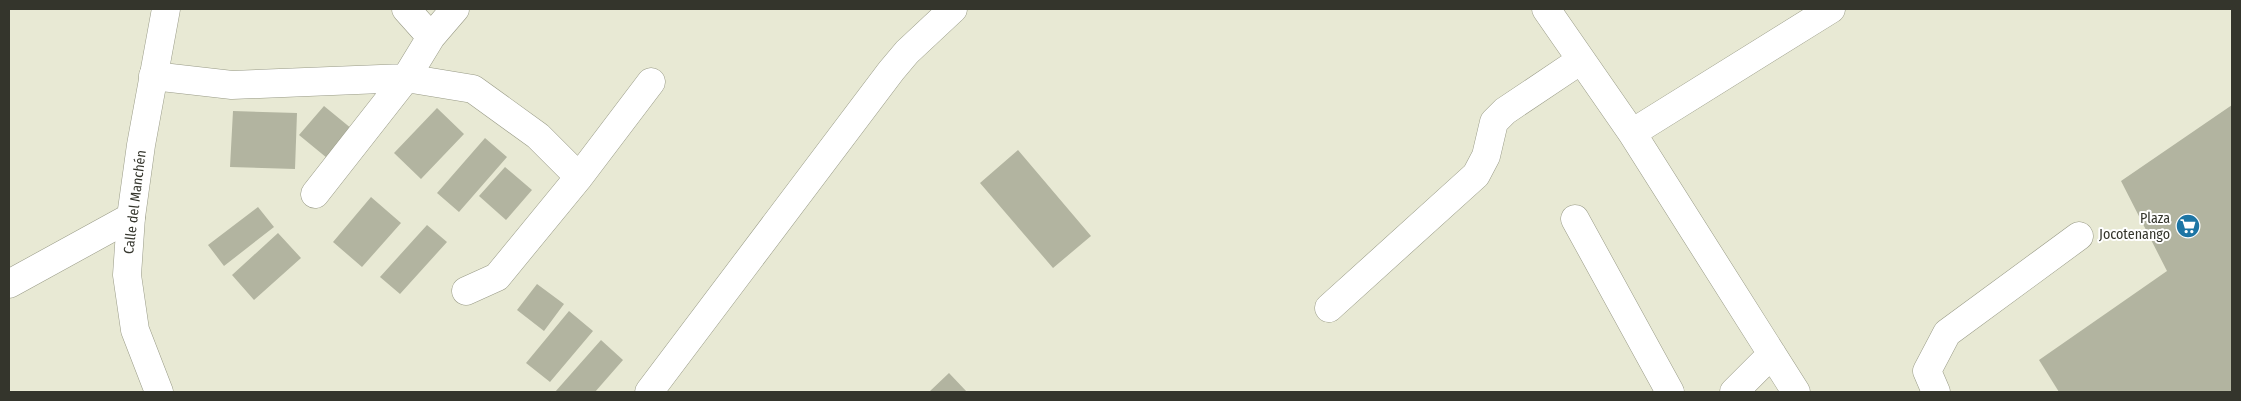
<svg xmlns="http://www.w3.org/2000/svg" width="2241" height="401" font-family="'Fira Sans Condensed',sans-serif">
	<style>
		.building { fill: #b2b4a0 }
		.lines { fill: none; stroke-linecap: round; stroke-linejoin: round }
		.street-casing { stroke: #989a86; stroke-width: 29 }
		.secondary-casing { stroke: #989a86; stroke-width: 29 }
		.street { stroke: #fff; stroke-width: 28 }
		.secondary { stroke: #fff; stroke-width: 28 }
		.labels { text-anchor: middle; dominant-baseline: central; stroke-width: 4; stroke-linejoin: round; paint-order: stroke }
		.street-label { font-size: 14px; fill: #34352c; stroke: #fff }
		.poi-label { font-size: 14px; fill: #34352c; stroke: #fff; text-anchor: end }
	</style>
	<rect width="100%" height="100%" fill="#e8e9d4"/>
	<path class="building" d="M2232,105V392H2059L2039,360L2167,271L2121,181Z
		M324,106L352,129L327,158L299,135Z
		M437,108L464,134L421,179L394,153Z
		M233,111L297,113L295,169L230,167Z
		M485,138L507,157L459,212L437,193Z
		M1018,150L1091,236L1053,268L980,183Z
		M505,167L532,190L506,220L479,196Z
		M371,197L401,223L362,267L333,242Z
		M258,207L274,227L224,266L208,245Z
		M427,225L447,242L400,294L380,277Z
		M278,233L301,258L254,300L232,275Z
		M537,284L564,304L544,331L517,310Z
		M569,311L593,331L550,382L526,363Z
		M601,340L623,360L595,392H555Z
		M949,373L967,392H929Z"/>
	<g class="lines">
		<g class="street-casing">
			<path id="street" d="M406,9L431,37
				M1546,9L1632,133L1796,392
				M153,76L232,85L406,78L473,89L538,136L579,177
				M1632,133L1831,9
				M315,194L406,78L431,37L455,9
				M1575,219L1670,392
				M9,284L131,217
				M466,291L497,277L579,177L651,82
				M1329,308L1476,175L1486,156L1494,122L1505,111L1581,60
				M649,392L891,71L907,52L953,9
				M1734,392L1772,354
				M1936,392L1927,371L1947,333L2079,236"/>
		</g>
		<g class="secondary-casing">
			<path id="secondary" d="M159,392L135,330L127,275L131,217L141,145L166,9"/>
		</g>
		<use href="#street" class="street"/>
		<use href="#secondary" class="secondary"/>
	</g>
	<defs>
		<g id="supermarket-disc" transform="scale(1.25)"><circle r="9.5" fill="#1d75a4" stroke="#fff"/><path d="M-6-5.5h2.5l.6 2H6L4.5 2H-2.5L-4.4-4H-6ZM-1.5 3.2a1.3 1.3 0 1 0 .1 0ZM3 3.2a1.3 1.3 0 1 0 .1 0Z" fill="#fff"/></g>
	</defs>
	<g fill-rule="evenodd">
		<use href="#supermarket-disc" x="2188" y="226"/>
	</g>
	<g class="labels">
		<g class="street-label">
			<text transform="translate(135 202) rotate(-83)">Calle del Manchén</text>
		</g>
		<g class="poi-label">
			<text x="2170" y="218">Plaza<tspan x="2170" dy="16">Jocotenango</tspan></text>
		</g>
	</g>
	<rect width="2241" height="401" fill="none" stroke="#34352c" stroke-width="20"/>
</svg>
